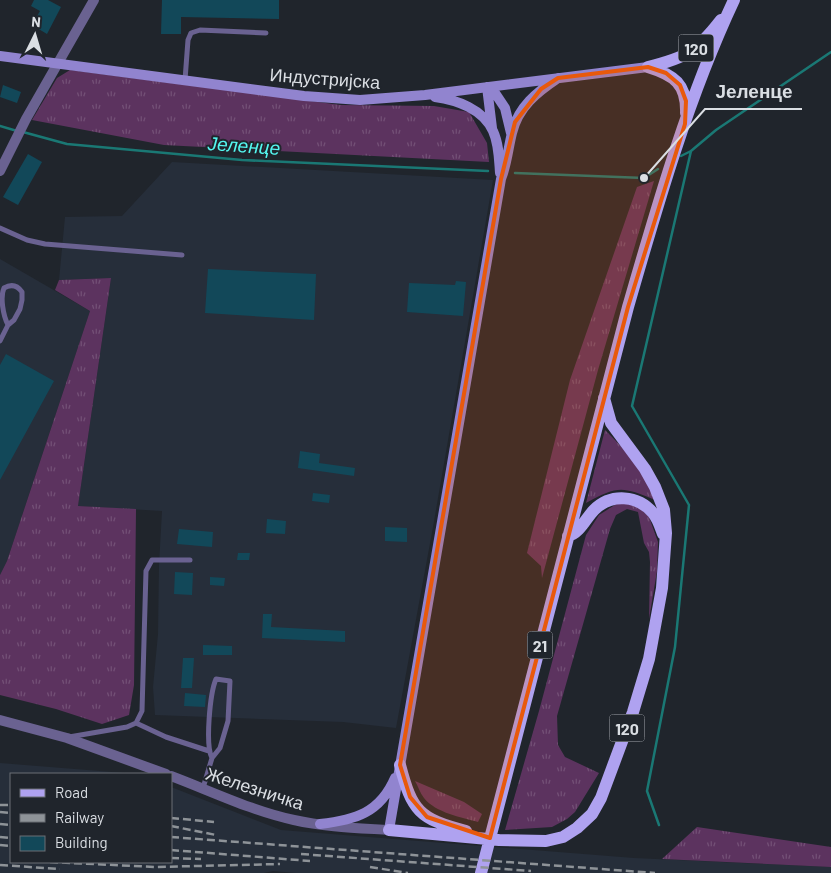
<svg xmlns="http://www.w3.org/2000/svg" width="831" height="873" font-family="Barlow,sans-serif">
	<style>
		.built { fill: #262e3a }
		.grass { fill: url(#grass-tufts) }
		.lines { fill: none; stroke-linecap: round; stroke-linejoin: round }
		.stream { stroke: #1a7874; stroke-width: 2.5 }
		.building { fill: #124859 }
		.service { stroke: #6a6291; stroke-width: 5 }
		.minor { stroke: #6a6291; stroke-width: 10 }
		.secondary { stroke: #9184cf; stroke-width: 10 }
		.primary { stroke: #afa2f0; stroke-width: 12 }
		.rail { stroke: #8e9398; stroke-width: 2.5; stroke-dasharray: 8 4; stroke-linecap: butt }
		.marked { fill: #e8590c; fill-opacity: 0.2; stroke: #e8590c; stroke-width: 4; stroke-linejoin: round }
		.labels { text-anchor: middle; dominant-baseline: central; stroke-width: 4; stroke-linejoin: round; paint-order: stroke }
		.shield { fill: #20252c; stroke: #a2a6ac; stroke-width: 1 }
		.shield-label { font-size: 16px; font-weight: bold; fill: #dadee3 }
		.street-label { font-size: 18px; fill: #dadee3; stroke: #20252c }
		.water-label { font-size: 19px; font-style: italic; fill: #54f7f0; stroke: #20252c }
		.leader { fill: none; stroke: #dadee3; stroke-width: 2 }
		.callout-dot { fill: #dadee3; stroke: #20252c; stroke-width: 2 }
		.callout-label { font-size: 19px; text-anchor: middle; font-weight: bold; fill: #dadee3; stroke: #20252c; stroke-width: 4; stroke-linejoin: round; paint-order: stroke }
	</style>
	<defs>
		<pattern id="grass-tufts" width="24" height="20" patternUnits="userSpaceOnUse" patternTransform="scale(1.25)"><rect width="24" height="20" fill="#5c335f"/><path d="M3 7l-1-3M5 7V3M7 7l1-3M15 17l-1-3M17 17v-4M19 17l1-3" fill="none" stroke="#735076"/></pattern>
	</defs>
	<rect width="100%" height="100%" fill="#20252c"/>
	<path class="built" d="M172,162L493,180L433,527L396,728L343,722L155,715L153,687L158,634L159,565L162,511L78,506L111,278L59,280L65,217L122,216Z
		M0,259L90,311L7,561L0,575Z
		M0,763L137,774H11V862H171V787L281,830L634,858L831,867V873H296L273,871L264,873H0Z"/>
	<path class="grass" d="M70,70L341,105L434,106L469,112L487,143L489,162L164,145L32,120L57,78Z
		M654,181L598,370L542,578L541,566L527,553L570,380L637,187Z
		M111,278L78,506L136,509L134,685L129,715L102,724L56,709L0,695V575L7,561L90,311L55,290L59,280Z
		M605,430C626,450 645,473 655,500C621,486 618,486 586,503Z
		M618,503H635L649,517L658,542L657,571L649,619L650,562L649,552L644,543L638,512L627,509L616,515L610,529L557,716L558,745L565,757L599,773L575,812L567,819L552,827L505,830L539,711L586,535L599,515Z
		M415,781L464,802L482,814L478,822C461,817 436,813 424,798C420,793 418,786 415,781Z
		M697,827L831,847V867L662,859Z"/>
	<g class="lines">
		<path class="stream" d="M0,126L17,131
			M23,132L67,144L242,160L488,171
			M681,156L691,151L716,130L831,52
			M515,173L644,178L658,169
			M659,825L647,791L675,647L689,505L632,406L691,151"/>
	</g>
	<path class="building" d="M34,0H48L61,7L47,34L32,25L40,11L31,6Z
		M162,0H279V19L181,17V34H161Z
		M3,85L21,92L17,103L0,97Z
		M28,154L42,162L18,205L3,197Z
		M208,269L316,274L314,320L205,313Z
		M456,281L466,282L463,316L407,312L409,283L455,285Z
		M6,354L54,381L0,480V365Z
		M300,451L320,454L319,463L355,468L354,476L298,468Z
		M313,493L330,495L329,503L312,501Z
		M267,519L286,521L285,534L266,533Z
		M385,527L407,528V542L385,541Z
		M179,529L213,532L212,547L177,544Z
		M238,553H250L249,560H237Z
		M175,572L193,573L192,595L174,594Z
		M210,577L225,578L224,586L210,585Z
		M263,614H272L271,627L345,631V642L262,638Z
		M203,645L232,646V655H203Z
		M183,658H194L192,688H181Z
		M185,693L206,695L205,707L184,706Z"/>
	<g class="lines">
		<path class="service" d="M185,80L188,40L191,33L200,30L266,33
			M0,228L27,240L45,244L182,255
			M0,341L8,325L14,320L20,309L22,300V292C17,285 11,284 4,288C0,297 3,315 8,325
			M136,723L166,737L209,751
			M69,737L127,727L136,723L142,711L146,571L152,560H190
			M203,788L212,758L220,748L228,721L230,681L216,679C210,693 205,745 212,758"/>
		<path class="minor" d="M0,171L26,119L94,0
			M0,720L67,738L166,774
			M171,776C211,791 252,811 294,820C325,827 358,828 389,830"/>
		<path class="secondary" d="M0,56L304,96L360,100L425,95L648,67
			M487,87L492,128
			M491,87L505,108L511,133
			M435,97C457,100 483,109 493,131C499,144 499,159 500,173
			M320,824C355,820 380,813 395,778
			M389,830L501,179C507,164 508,149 512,133C518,107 537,92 558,78"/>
		<path class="primary" d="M648,67C686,58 697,51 721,20
			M648,67C674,75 687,84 686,113
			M568,536C580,533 586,518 594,510C611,493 638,495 653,513C658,519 660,526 663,534
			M400,765C412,811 419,819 466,831
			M389,830L499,840L546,841L563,837L577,828L592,814L601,798L633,712L649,659L662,588L666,533L664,510L655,487L645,469L611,423L604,398
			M481,873L628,307C658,203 688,98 734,0"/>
		<path class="rail" d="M0,805H11
			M0,812L11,813
			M171,818L214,822
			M0,824L11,825
			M171,826L216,835
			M0,837L11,838
			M171,837L655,873
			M0,845L11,846
			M171,850L310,861
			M301,854L531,871
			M171,858L201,859
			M50,862L156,867L280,864
			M0,865L60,869
			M370,867L408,873"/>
	</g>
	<path class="marked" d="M648,67L666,73L680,85L686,101L685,124L628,307L490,838L427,817L410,797L400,765L501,179L515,122L541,89L558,78Z"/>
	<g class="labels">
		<g class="shield">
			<rect x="678.5" y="34.5" width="35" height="27" rx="4"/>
			<rect x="527.5" y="631.5" width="25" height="27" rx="4"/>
			<rect x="609.5" y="714.5" width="35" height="27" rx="4"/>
		</g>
		<g class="shield-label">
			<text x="696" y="48">120</text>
			<text x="540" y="645">21</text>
			<text x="627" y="728">120</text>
		</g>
		<g class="street-label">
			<text transform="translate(325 78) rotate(4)">Индустријска</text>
			<text transform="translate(255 788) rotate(18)">Железничка</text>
		</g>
		<g class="water-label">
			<text transform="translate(244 145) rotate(4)">Јеленце</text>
		</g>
	</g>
	<path class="leader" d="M644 178L705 109H802"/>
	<circle class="callout-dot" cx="644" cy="178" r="5"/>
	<g class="callout-label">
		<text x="754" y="98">Јеленце</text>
	</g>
	<rect x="10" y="773" width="162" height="90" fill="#20252c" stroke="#6a6f75"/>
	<rect x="20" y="789" width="25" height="8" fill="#afa2f0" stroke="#6a6f75"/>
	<text x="55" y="798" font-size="15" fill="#dadee3">Road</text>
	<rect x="20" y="814" width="25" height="8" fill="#8e9398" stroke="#6a6f75"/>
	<text x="55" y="823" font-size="15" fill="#dadee3">Railway</text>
	<rect x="20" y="836" width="25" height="15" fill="#124859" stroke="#6a6f75"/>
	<text x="55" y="848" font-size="15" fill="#dadee3">Building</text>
	<g transform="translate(35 35) rotate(5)" stroke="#20252c" stroke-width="4" paint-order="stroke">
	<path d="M0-4L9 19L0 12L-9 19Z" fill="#dadee3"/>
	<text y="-8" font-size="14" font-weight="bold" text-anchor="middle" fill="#dadee3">N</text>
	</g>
</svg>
